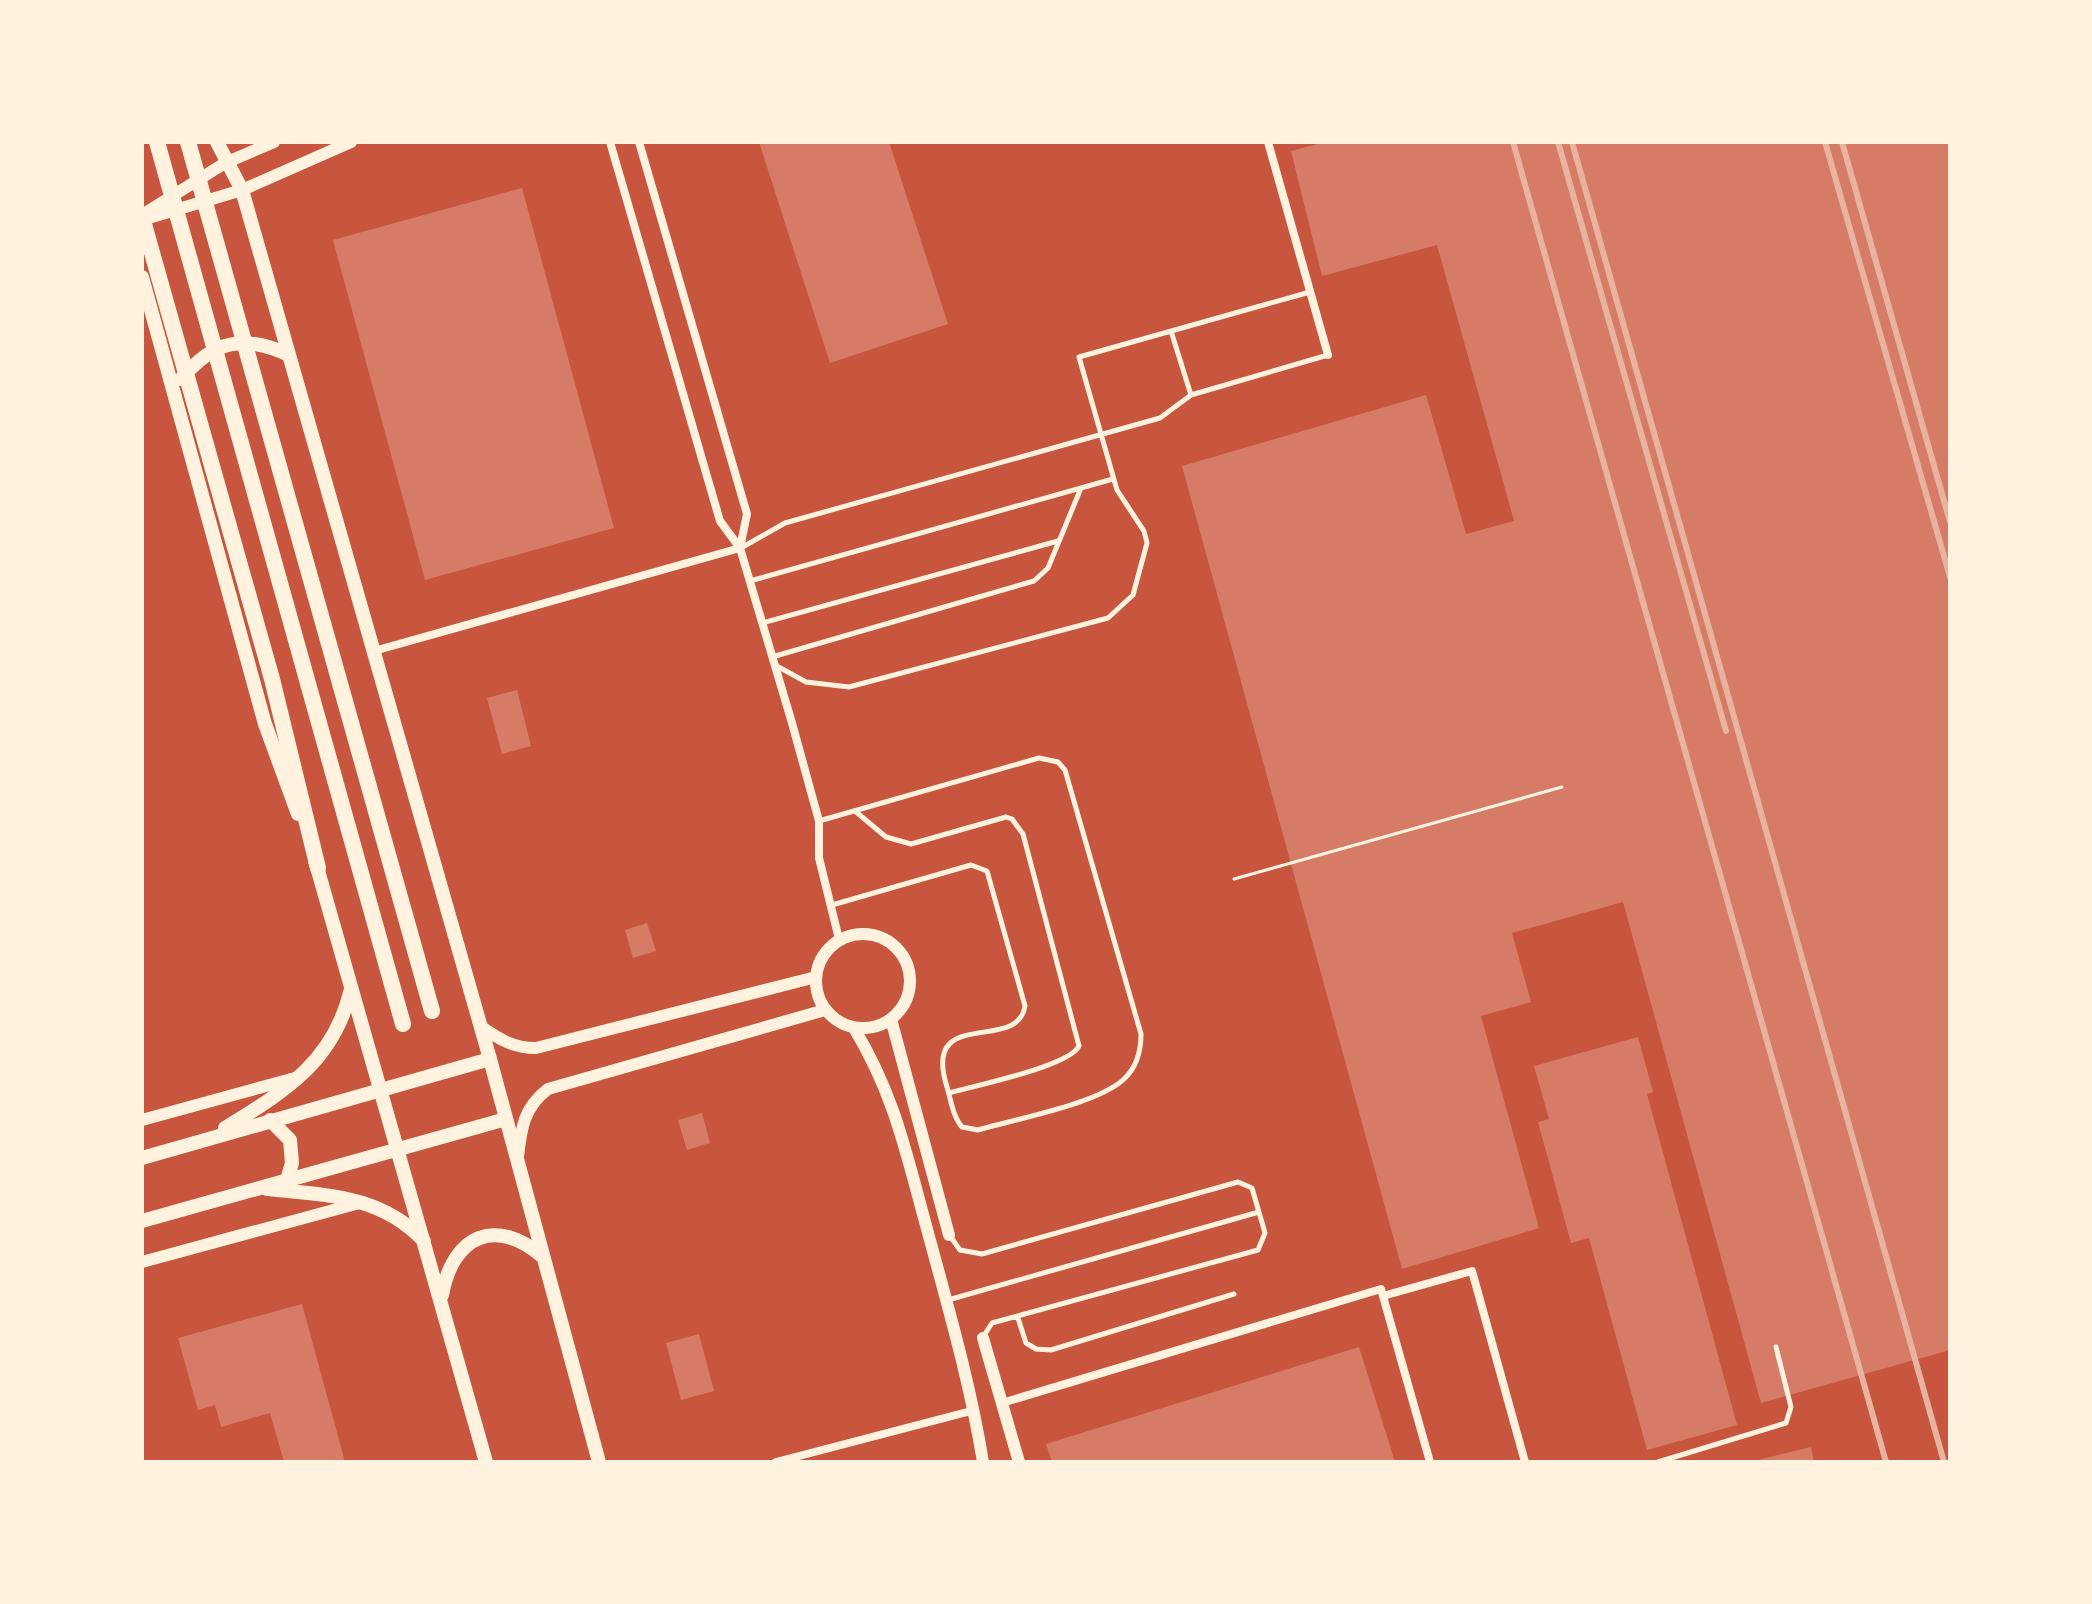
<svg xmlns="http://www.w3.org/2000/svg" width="2092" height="1604" font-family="'Zilla Slab',serif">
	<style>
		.building { fill: #d67c66 }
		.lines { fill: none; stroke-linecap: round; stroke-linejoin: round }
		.path { stroke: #fff3e0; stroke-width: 3 }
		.service { stroke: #fff3e0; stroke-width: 5 }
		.minor { stroke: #fff3e0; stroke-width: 8 }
		.secondary { stroke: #fff3e0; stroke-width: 12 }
		.primary { stroke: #fff3e0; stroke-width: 14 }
		.trunk { stroke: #fff3e0; stroke-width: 16 }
		.rail { stroke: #e9b49f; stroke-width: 6 }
	</style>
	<rect width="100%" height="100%" fill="#c8553d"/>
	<path class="building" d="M759,142H889L948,324L830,363Z
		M1325,142H1950V1350L1761,1403L1623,902L1512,933L1531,1002L1481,1016L1539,1228L1402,1269L1182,466L1426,395L1466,534L1514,521L1437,245L1322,276L1291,151Z
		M522,188L614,528L425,580L333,240Z
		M517,690L531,746L502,754L487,698Z
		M647,923L656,951L633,958L625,930Z
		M1638,1037L1653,1092L1647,1094L1737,1425L1647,1450L1589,1238L1571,1243L1538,1122L1549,1119L1534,1066Z
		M702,1113L710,1143L687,1150L678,1120Z
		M302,1304L345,1462H284L270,1413L221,1427L215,1405L198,1410L178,1338Z
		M699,1334L714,1391L681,1400L666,1343Z
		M1359,1347L1395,1462H1052L1046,1444Z
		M1811,1447L1814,1462H1754L1762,1459Z"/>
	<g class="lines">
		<path class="path" d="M1234,879L1562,787"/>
		<path class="service" d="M1171,331L1191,395
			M741,548L785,523L1160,418L1191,395L1328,355
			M750,581L1113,479
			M762,623L1058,541
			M772,657L1034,581L1048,568L1081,488
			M775,665L806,682L849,687L1108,618L1133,595L1147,543L1144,531L1117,490L1079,357L1310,292
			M855,811L886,837L911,844L1006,817L1012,819L1023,834L1079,1046C1070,1066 974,1086 949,1093
			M819,821L1039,758L1058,762L1065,770L1141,1034C1141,1051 1137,1067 1124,1079C1098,1104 1015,1119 978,1130L962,1127C953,1117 951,1100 947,1087C921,1005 1018,1054 1025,1006L987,871L971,865L832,905
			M950,1236L960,1250L982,1254L1238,1182L1252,1188L1265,1233L1258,1250L992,1323L983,1337
			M948,1300L1259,1212
			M1018,1318L1026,1343L1036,1349L1051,1350L1234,1294
			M1658,1462L1786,1423L1791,1407L1776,1347"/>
		<path class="minor" d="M610,142L720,521L740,548L792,723L819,821V858L839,939
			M639,142L747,514L740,548
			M1268,142L1328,355
			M374,651L740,548
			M1383,1296L1472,1271L1525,1462
			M1002,1403L1381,1289L1430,1462
			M776,1462L975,1410"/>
		<path class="secondary" d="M142,215L225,163L274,142
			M142,220L242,190L351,142
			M816 981a47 47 0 1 1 94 0a47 47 0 1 1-94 0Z
			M891,1019L949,1235
			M480,1026C499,1039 513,1048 536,1048L816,977
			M854,1028C895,1096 906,1153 927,1229C948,1307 970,1382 983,1462
			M142,1120L295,1078
			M518,1157C521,1128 524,1107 548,1089L825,1010
			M142,1262L363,1202
			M983,1338L1019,1462"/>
		<path class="primary" d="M217,142L242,190L490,1059L599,1462
			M142,277L265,724L298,814
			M181,379C214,340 244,334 289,355
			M315,860L486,1462
			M270,1120L290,1140L292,1163L287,1180
			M225,1128C285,1091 334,1062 351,989
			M142,1158L490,1059
			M267,1189C326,1195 381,1195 424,1241
			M142,1221L506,1119
			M442,1295C453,1235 496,1216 543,1257"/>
		<path class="trunk" d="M157,142L403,1024
			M188,142L432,1011
			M142,217L272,679L318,868"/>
		<path class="rail" d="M1513,142L1886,1462
			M1558,142L1726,731
			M1572,142L1944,1462
			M1825,142L1950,577
			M1842,142L1950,522"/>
	</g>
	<rect width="2092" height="1604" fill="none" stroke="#fff3e0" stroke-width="288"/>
</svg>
